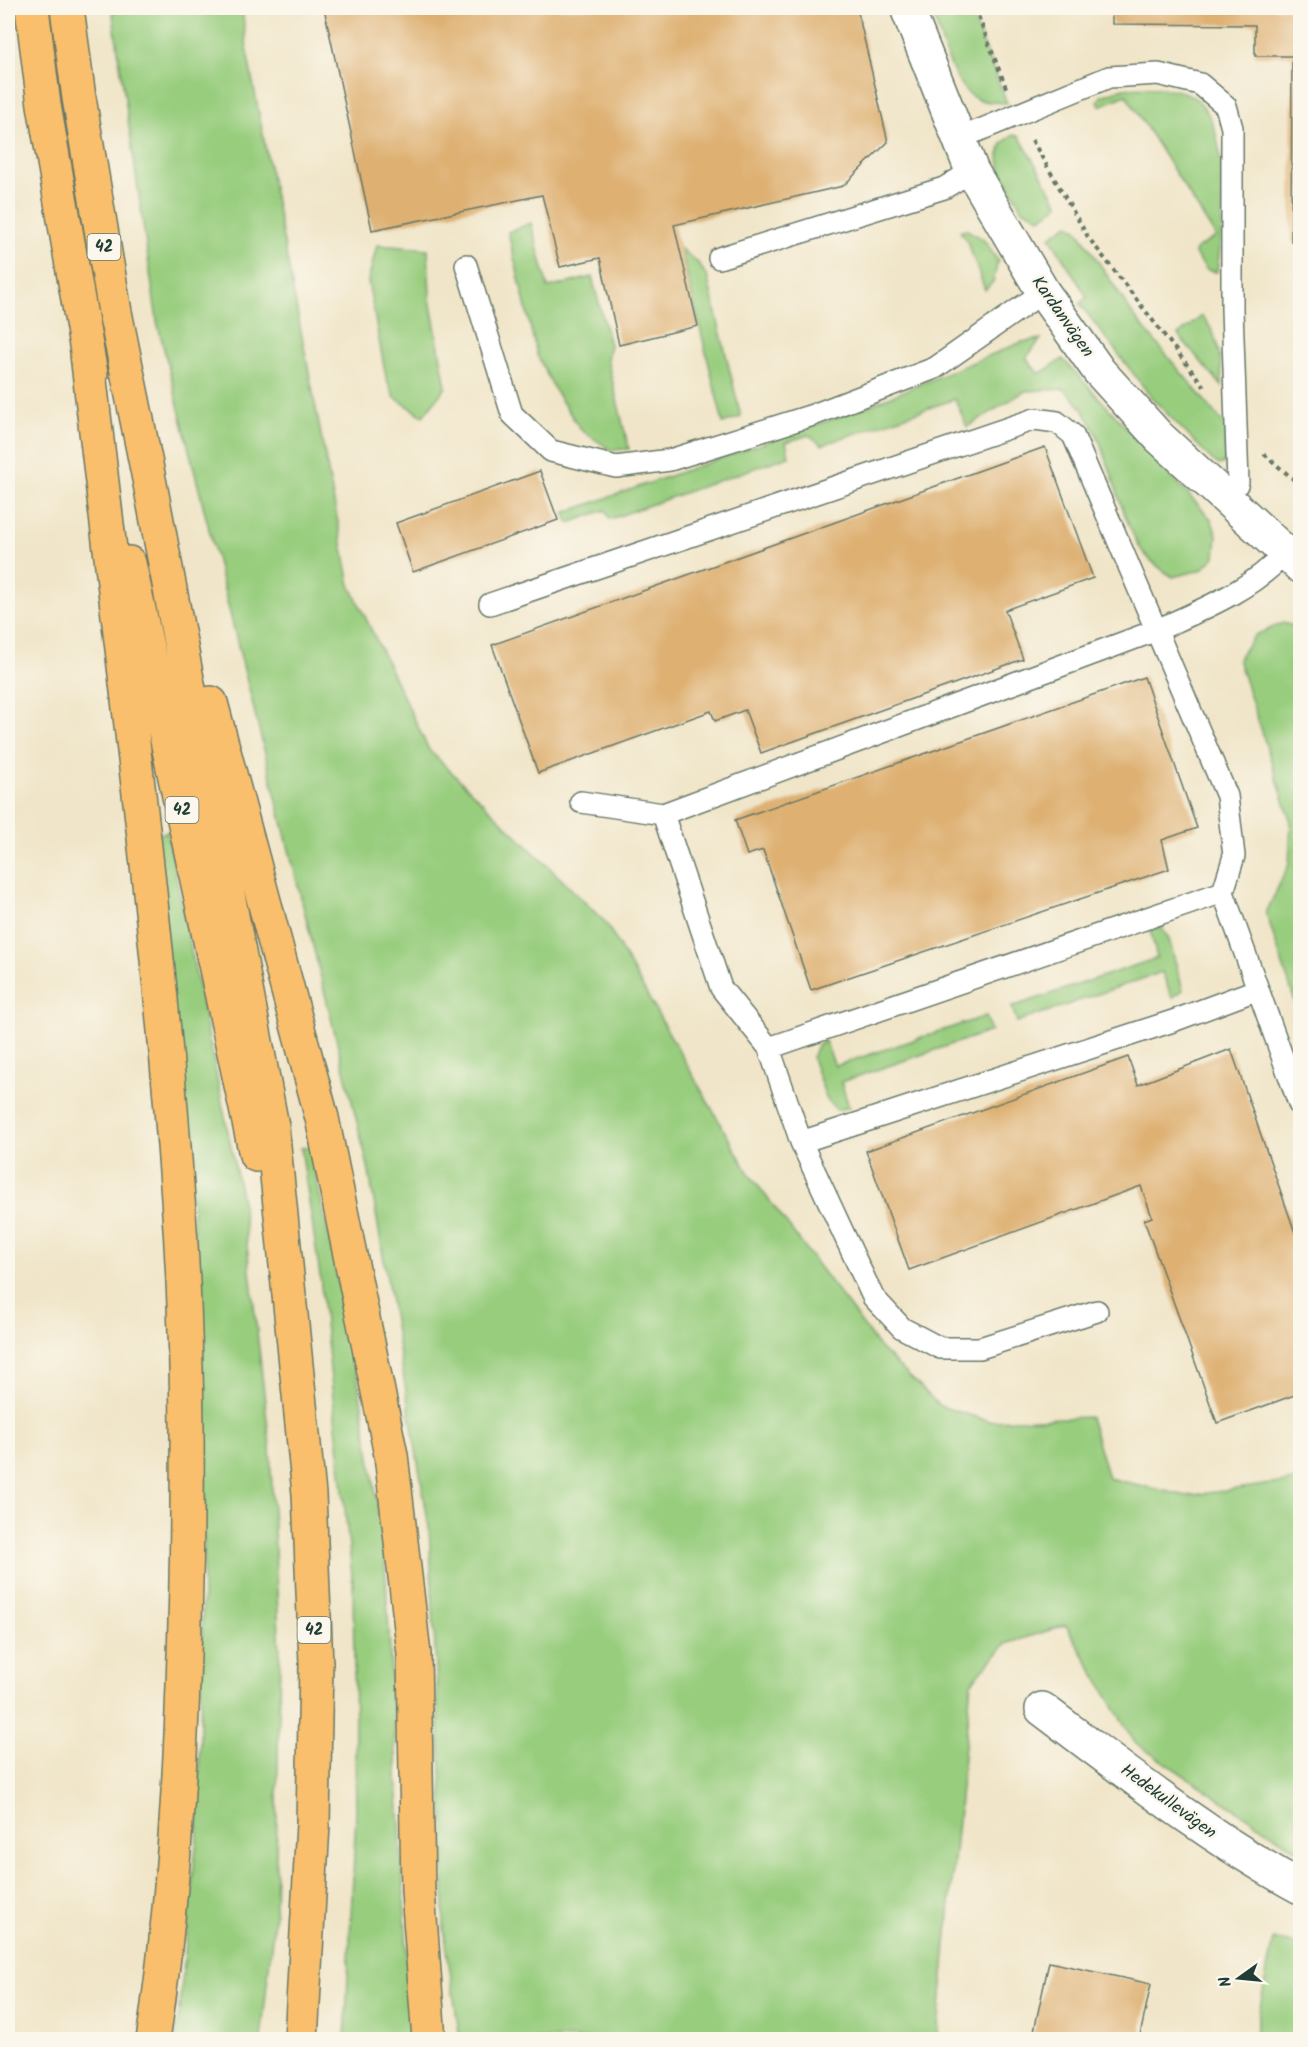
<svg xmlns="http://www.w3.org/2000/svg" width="1308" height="2047" font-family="Kalam,sans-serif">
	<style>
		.green { fill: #98cd7e; stroke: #5c8559; stroke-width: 1.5 }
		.building { fill: #deb173 }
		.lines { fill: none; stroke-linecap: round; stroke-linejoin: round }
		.service-casing { stroke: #687868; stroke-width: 24 }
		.minor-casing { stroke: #687868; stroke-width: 36 }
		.tertiary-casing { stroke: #687868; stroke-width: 36 }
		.primary-casing { stroke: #687868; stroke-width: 36 }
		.path { stroke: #687868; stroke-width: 4; stroke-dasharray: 4.5 4.5; stroke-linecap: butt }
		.service { stroke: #fff; stroke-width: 21 }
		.minor { stroke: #fff; stroke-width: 33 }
		.tertiary { stroke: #fff; stroke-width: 33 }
		.primary { stroke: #f9bf6c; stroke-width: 33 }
		.labels { text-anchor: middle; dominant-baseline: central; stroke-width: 5; stroke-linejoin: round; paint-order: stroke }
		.shield { fill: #fbf7ec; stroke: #61756b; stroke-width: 1.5 }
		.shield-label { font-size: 16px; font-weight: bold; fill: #1f3d34 }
		.street-label { font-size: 18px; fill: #1f3d34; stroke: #fbf7ec }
	</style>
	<rect width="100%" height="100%" fill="#fbf7ec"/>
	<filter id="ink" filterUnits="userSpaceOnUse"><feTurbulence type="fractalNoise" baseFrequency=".0167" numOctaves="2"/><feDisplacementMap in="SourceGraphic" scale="12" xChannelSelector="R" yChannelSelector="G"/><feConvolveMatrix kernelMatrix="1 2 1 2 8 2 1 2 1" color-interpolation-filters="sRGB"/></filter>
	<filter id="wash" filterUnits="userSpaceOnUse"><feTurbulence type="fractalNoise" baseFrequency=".008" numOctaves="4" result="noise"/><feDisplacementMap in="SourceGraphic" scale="24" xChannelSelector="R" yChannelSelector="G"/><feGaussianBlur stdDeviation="1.35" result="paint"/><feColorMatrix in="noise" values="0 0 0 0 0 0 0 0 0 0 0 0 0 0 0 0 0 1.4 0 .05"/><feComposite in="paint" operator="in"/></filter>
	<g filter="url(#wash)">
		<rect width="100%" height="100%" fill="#f0e5c8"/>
		<path class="green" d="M112,8H242L248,57L350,585L429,750L606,923L748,1172L880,1348L940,1406L989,1421L1090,1417L1108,1478L1187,1496L1300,1480V1852L1135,1743L1066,1625L1006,1644L971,1683L937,2039H460L444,1929V1830L429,1527L368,1166L157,321Z
			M931,8H969L1007,103C997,102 983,103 975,98C952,87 939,31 931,8Z
			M1124,88C1144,87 1169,86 1188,94C1234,115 1223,230 1217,272L1207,270L1195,254L1196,249L1216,237L1126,95L1100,106L1098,102L1101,96Z
			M1012,135L1019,136L1059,205L1040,218L1022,209L1000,168L999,155L1002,144Z
			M531,223L548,288L592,277L610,345L607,359L629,449L611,450L581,430L557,394L537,355L508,232Z
			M1068,224L1077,229L1133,315L1226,426L1225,463L1219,465L1212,460L1152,398L1080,304L1087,297L1050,237Z
			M967,230L983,239L998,261L993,282L985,290L967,241L960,231Z
			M377,245L428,249L430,299L446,387L423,416L394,397L386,377L368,281Z
			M681,249L698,263L707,276L741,417L723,423Z
			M1202,316C1218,333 1222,363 1222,386L1178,335Z
			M1041,339L1026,358L1039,374L1063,359L1211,519L1217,535L1215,557L1201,570L1173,577C1162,570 1146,558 1139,546C1110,495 1110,429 1064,389L1025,391L967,427L955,399L822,445L809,435L786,442L789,456L610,519L605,510L569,523L564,513L858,410L1022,342Z
			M1283,623L1300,628V1017L1266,913L1289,864L1291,822L1238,659L1255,635Z
			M167,832L242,1201L270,1446L280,1656L275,1912L261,2039H176L198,1827L206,1439L192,1200L155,835Z
			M1162,928L1169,939L1183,990L1172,998L1162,972L1017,1022L1012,1007L1157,958L1150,929Z
			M986,1016L991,1031L841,1082L849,1107L837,1110L827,1100L812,1058L817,1045L825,1041L835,1066Z
			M310,1147L357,1375L384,1546L412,2039H345L356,1814L353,1584L320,1276L301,1148Z
			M1273,1939L1300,1946V2039H1254Z"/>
		<g id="blocks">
			<path class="building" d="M324,8H857L888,142L843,186L674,225L698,326L619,345L600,258L560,267L542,195L372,230Z
				M1112,8H1300V242H1291L1292,56H1255V25L1112,24Z
				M1045,447L1093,578L1005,610L1023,659L761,753L745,710L715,721L711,711L538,773L492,645Z
				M540,471L558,520L413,572L396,523Z
				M1144,677L1197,828L1162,840L1169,869L811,990L763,850L747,855L735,820Z
				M1231,1049L1300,1247V1393L1217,1423L1144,1220L1152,1217L1141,1186L909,1270L866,1151L1128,1057L1138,1085Z
				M1049,1962L1151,1984L1139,2040H1032Z"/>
		</g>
	</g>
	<g filter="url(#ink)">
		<use href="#blocks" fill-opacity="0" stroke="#687868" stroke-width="1.5"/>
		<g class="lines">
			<g class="service-casing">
				<path id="service" d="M958,139L1109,77L1158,74L1200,84L1226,106L1232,128V309L1238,483L1226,501
					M719,258L944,188L972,171
					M466,265L512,414L551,451L616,467L670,460L813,415L935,368L1043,292
					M490,604L1035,419L1057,422L1073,435L1227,796L1234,856L1223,892L1300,1106
					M581,802L663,814L1157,630C1201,610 1252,590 1285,553
					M663,814L721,988L769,1048
					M1223,892L769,1048L801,1142L1173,1021L1256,990
					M801,1142L873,1297L902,1328L940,1348H980L1097,1311"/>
			</g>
			<g class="minor-casing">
				<path id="minor" d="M1042,1709C1126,1772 1208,1837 1300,1887"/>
			</g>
			<g class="tertiary-casing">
				<path id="tertiary" d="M907,8L972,171L1043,292L1099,371L1159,437L1300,566"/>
			</g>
			<g class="primary-casing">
				<path id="primary" d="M32,8L44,105L91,374
					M67,8L79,98L115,312L150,484L272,1126L309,1494L316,1664L313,1824L301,2040
					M87,354C119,635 158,917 178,1199C190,1360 189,1523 183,1684C179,1802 171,1922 153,2040
					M129,563L256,1155
					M211,703L322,1118L391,1455L414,1654L418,1891L429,2040"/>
			</g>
			<path class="path" d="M975,8L1007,90
				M1032,140L1088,237L1206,389
				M1264,454L1300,485"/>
			<use href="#service" class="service"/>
			<use href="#minor" class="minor"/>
			<use href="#tertiary" class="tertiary"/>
			<use href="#primary" class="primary"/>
		</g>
	</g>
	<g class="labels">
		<g class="shield">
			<rect x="87.5" y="234" width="33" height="26" rx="4.5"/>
			<rect x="165.5" y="797" width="33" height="26" rx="4.5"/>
			<rect x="297.5" y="1617" width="33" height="26" rx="4.5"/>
		</g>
		<g class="shield-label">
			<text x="104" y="247">42</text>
			<text x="182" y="810">42</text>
			<text x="314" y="1630">42</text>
		</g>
		<g class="street-label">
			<text transform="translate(1062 317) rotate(55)">Kardanvägen</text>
			<text transform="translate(1168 1802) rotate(36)">Hedekullevägen</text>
		</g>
	</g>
	<rect width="1308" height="2047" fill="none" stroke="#fbf7ec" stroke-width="30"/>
	<g transform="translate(1239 1978) rotate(255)" stroke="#fbf7ec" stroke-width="4.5" paint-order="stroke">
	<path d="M0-4.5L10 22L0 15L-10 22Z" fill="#1f3d34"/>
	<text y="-9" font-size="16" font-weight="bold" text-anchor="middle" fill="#1f3d34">N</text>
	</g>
</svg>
